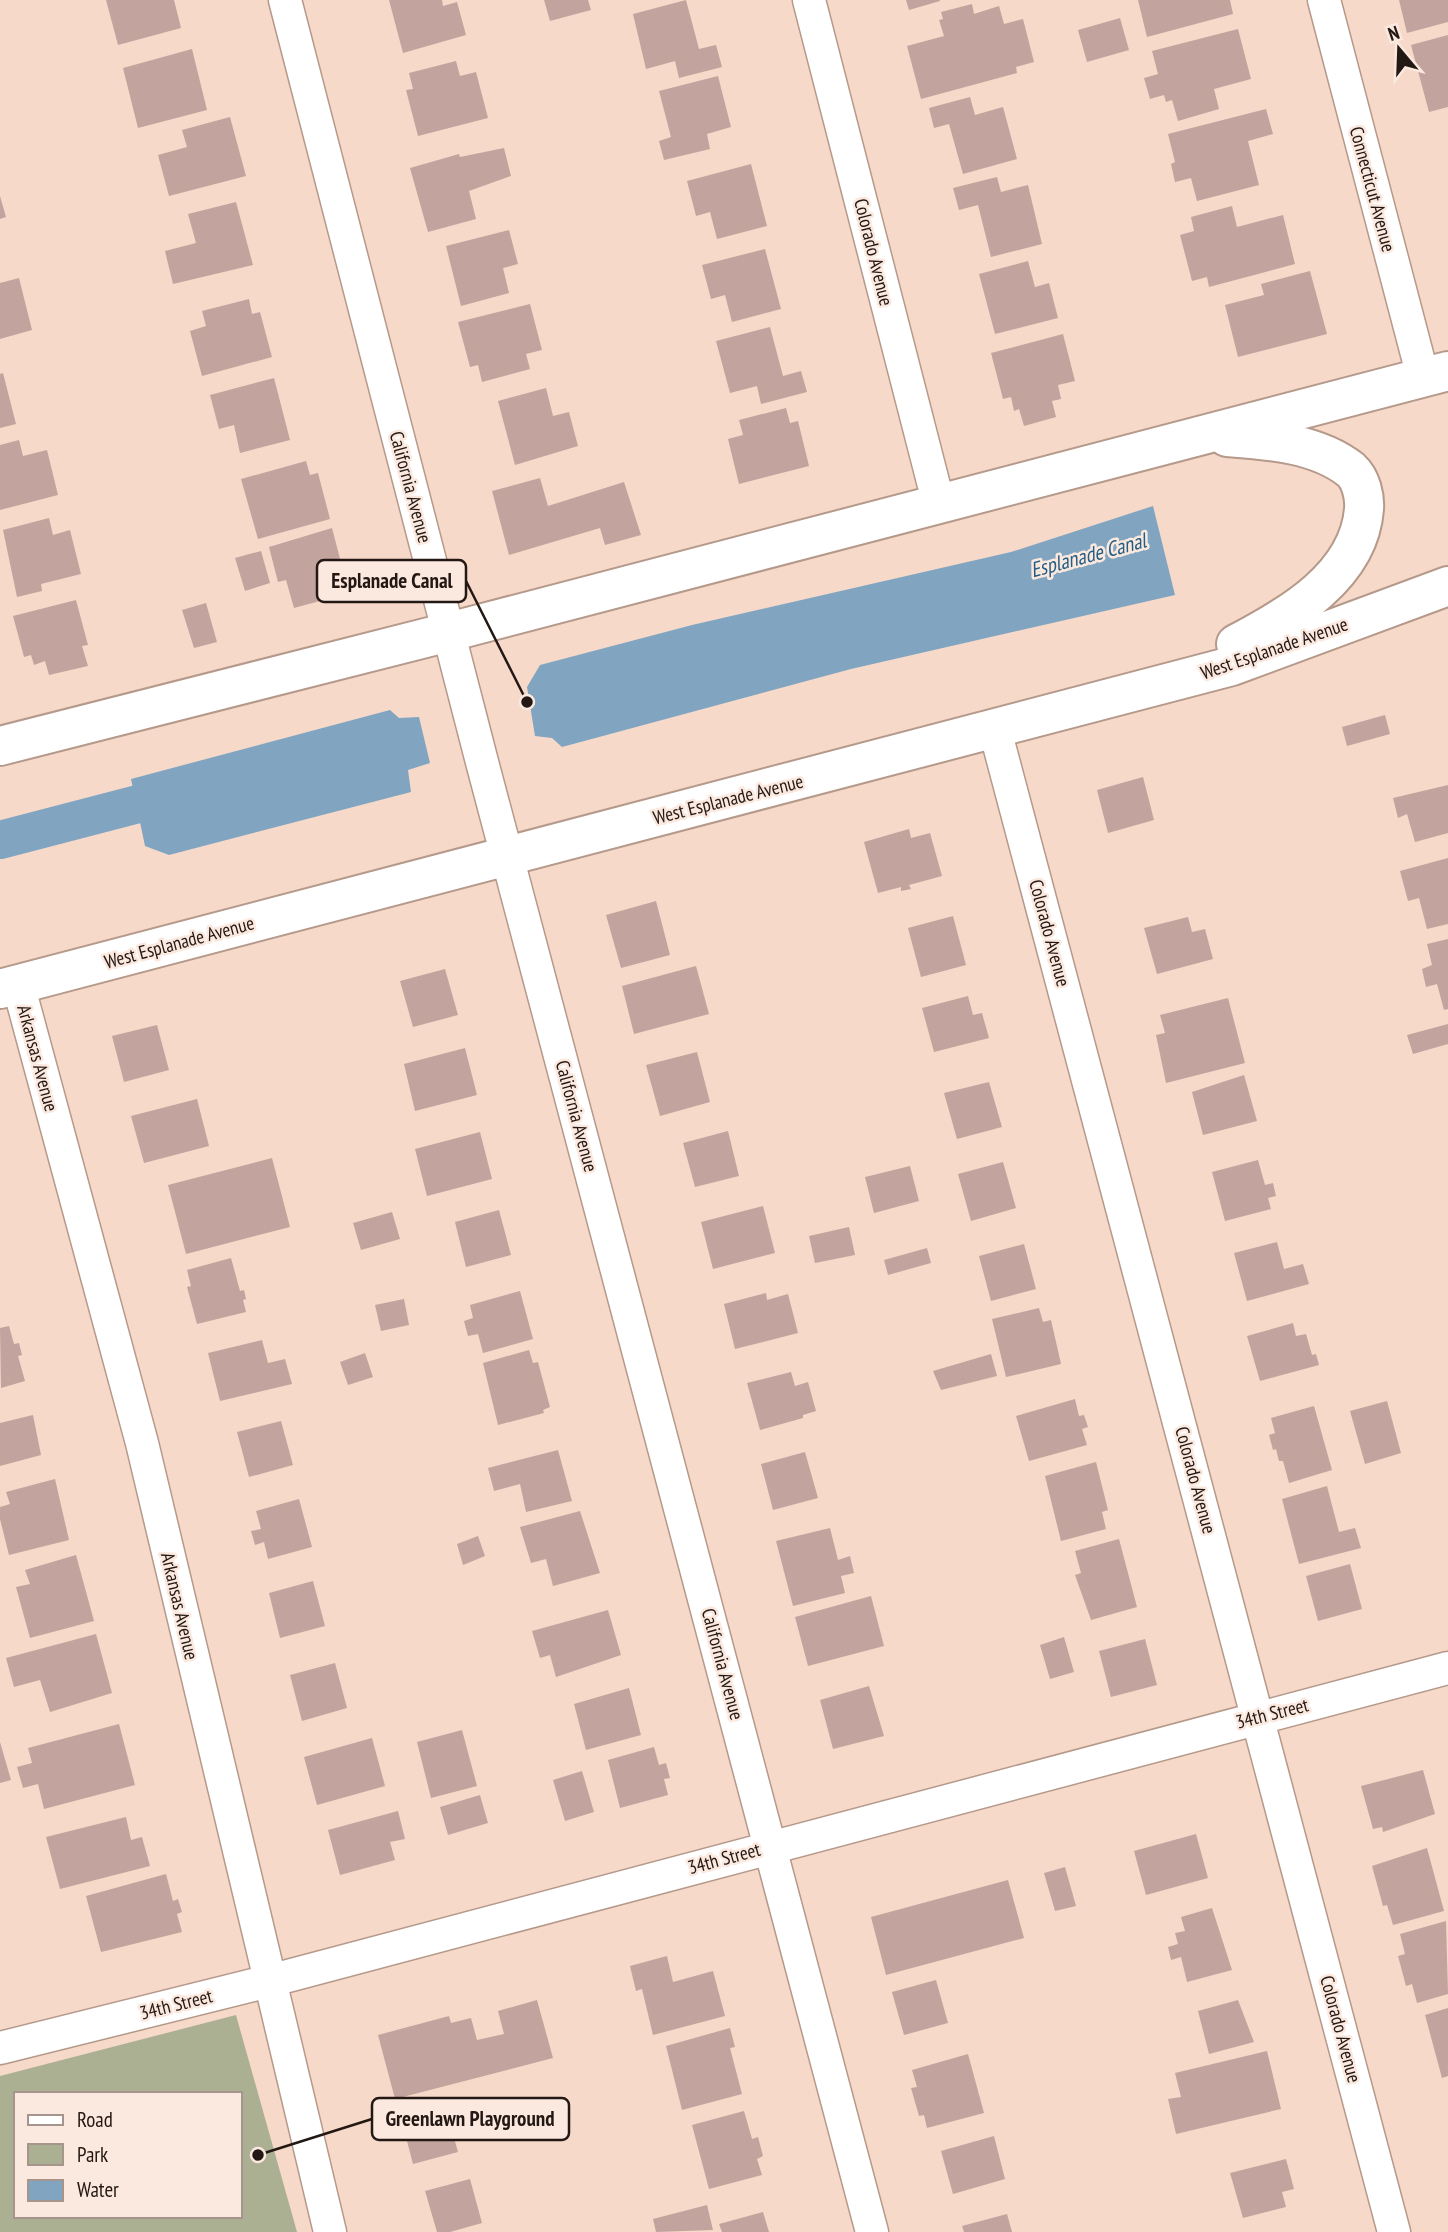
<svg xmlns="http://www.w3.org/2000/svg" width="1448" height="2232" font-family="'PT Sans Narrow',sans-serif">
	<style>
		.green { fill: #acb092; fill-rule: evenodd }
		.water { fill: #81a5c1 }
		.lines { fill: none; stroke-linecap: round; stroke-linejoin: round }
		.canal { stroke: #81a5c1; stroke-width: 38 }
		.building { fill: #c3a39d }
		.minor-casing { stroke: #b5998a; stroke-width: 35 }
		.secondary-casing { stroke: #b5998a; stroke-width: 42 }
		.minor { stroke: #fff; stroke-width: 32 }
		.secondary { stroke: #fff; stroke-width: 38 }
		.labels { text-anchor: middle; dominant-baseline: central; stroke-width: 5; stroke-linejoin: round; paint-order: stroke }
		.street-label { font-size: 19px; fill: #231813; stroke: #fbe9df }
		.water-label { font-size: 21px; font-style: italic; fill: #235d83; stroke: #fbe9df }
		.leader { fill: none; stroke: #231813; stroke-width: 2.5 }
		.callout-dot { fill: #231813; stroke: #fbe9df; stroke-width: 2.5 }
		.callout { fill: #fbe9df; stroke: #231813; stroke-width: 2.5 }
		.callout-label { font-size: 21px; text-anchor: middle; font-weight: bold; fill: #231813 }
	</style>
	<rect width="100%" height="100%" fill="#f6d9c9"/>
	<path class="green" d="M236,2015L297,2232H0V2076ZM16,2094H240V2216H16Z"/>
	<path class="water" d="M1153,506L1175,595L851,669L562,747L552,738L535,736L527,687L540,665L692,625L1011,552Z
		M390,710L399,718L419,717L430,763L408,770L411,792L169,855L145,846L131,779Z"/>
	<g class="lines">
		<path class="canal" d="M0,840L188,791"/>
	</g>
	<path class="building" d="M106,0H174L181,28L118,45Z
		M389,0H442L443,6L457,2L466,35L403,53Z
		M544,0H588L591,10L550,21Z
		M686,0L699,49L716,45L722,67L679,78L675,61L646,69L633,14Z
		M906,0H940V1L909,10Z
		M1138,0H1230L1233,14L1147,37Z
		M1399,0H1448V22L1407,33Z
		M972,4L974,14L999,6L1004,24L1023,19L1034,62L1016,67L1017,73L921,99L907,46L944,36L939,20L943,19L941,12Z
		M1120,18L1129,50L1087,62L1078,30Z
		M1238,29L1251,79L1214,89L1219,109L1178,121L1172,100L1166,102L1164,95L1150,99L1144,78L1158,74L1152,51Z
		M1448,35V107L1429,112L1411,45Z
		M192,49L207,110L138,128L123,68Z
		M456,61L460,76L476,72L488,118L418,136L406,90L413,89L409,73Z
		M718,76L731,127L707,134L710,149L664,160L659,141L671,137L659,91Z
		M970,97L975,115L1003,107L1017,159L963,174L949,124L934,128L929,108Z
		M1266,109L1273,134L1248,141L1259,185L1197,201L1191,178L1175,182L1171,164L1175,162L1168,134Z
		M230,117L246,176L169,196L158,155L187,147L182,130Z
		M504,148L511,176L469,191L476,219L428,232L410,168L459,154L460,157Z
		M751,164L767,226L717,239L710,212L696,216L687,181Z
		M997,177L1001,192L1028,185L1042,244L991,257L978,205L959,210L953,188Z
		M0,196L6,217L0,219Z
		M236,202L253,265L173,284L165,251L196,243L188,214Z
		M1232,206L1237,227L1283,215L1295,264L1209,287L1207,277L1192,281L1180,235L1194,231L1191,217Z
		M509,230L518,264L503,268L509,293L461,306L446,246Z
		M765,249L781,309L732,322L725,295L711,299L702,265Z
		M1028,261L1035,287L1049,283L1058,318L995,334L979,274Z
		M1310,271L1327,334L1238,357L1225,305L1264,295L1261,284Z
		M19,278L32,330L0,339V283Z
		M249,299L252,314L260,312L272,357L202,376L190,331L206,326L202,311Z
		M530,304L542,350L526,354L530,369L482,382L478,365L470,367L458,322Z
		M770,327L783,376L801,371L807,392L761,404L757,386L730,393L716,341Z
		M1063,334L1075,381L1058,385L1061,399L1052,401L1056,417L1024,426L1019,409L1014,411L1011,397L1003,399L991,353Z
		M3,373L16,424L0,428V374Z
		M274,378L290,440L240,453L234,425L219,429L210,395Z
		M546,388L553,416L569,412L578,446L515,465L498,401Z
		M786,408L790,423L798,421L809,466L739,484L728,439L743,435L739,420Z
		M19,440L23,456L47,450L58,495L0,510V445Z
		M306,461L310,475L318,473L330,519L258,539L241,479Z
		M540,478L548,506L624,482L641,535L605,545L600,528L509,555L492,491Z
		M49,518L53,535L70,530L81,574L41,584L42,591L17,597L3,530Z
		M332,528L349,593L294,608L286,580L278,582L269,547Z
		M261,551L270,583L245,591L235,558Z
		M76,600L88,645L82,646L88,666L49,675L45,661L34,665L31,655L24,657L13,616Z
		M206,603L217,642L194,648L182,610Z
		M1385,715L1390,734L1347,746L1342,727Z
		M1143,777L1154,820L1108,833L1097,790Z
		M1448,785V833L1415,842L1407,814L1398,818L1393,798Z
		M909,829L911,838L930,833L942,876L909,885L911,889L901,891V887L878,893L864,842Z
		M1448,858V924L1427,929L1419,898L1408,901L1400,871Z
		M656,901L670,955L621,968L606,915Z
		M953,916L966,965L921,977L908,928Z
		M1188,917L1192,932L1205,929L1213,959L1157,974L1144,928Z
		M1448,939V1009L1444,1010L1437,984L1426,987L1422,969L1432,965L1427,944Z
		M696,966L709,1014L634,1034L622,986Z
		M445,969L458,1015L413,1027L400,981Z
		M968,996L973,1015L982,1013L989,1038L934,1052L922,1008Z
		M1228,998L1245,1063L1166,1083L1156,1035L1165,1033L1160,1015Z
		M1448,1024V1044L1413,1054L1407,1035Z
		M157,1025L169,1070L124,1082L112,1036Z
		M465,1048L477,1095L415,1111L404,1064Z
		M697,1052L710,1102L660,1116L646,1065Z
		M1244,1075L1257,1121L1203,1135L1192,1092Z
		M989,1082L1002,1127L957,1139L944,1093Z
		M197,1099L209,1146L144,1163L131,1116Z
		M728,1131L739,1176L695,1187L683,1143Z
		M480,1132L492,1179L427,1196L415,1149Z
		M272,1158L290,1227L186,1254L168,1185Z
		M1258,1160L1265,1185L1273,1183L1276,1196L1268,1198L1271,1209L1225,1221L1212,1172Z
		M1003,1162L1016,1208L971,1221L958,1174Z
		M910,1166L919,1201L874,1213L865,1177Z
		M763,1206L775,1253L713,1269L701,1222Z
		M499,1210L511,1255L466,1267L455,1222Z
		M392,1212L400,1239L361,1250L353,1223Z
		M849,1227L855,1255L815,1263L809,1236Z
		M1277,1242L1284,1269L1303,1264L1309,1284L1247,1301L1234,1253Z
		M1024,1244L1036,1289L991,1301L979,1256Z
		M927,1248L931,1263L888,1275L884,1260Z
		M231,1258L240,1291L244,1290L246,1299L243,1300L246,1312L197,1324L187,1287L191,1286L187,1270Z
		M520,1291L533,1339L483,1353L478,1334L468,1336L464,1321L473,1318L470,1305Z
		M766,1293L767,1300L788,1294L798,1333L735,1349L724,1304Z
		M404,1299L409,1325L381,1331L375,1305Z
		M1039,1308L1043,1322L1051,1320L1061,1364L1006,1377L992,1319Z
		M1293,1323L1296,1336L1306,1334L1312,1355L1316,1354L1319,1365L1260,1381L1247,1336Z
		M9,1326L14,1344L19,1343L22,1355L18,1356L25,1381L1,1388L0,1328Z
		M262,1340L268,1363L285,1359L292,1384L220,1401L208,1353Z
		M529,1350L533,1363L538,1362L550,1407L543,1410L544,1413L498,1425L483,1363Z
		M365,1353L373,1377L348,1385L340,1362Z
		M991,1354L997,1376L941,1390L933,1371Z
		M791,1372L795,1386L808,1382L816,1411L803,1415V1418L760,1430L747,1383Z
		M1075,1399L1079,1416L1084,1415L1088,1427L1082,1429L1087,1445L1029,1461L1016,1416Z
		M1387,1401L1401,1453L1365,1464L1350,1411Z
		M1314,1406L1332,1470L1289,1483L1283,1461H1279L1276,1449L1273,1450L1269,1435L1275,1433L1271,1418Z
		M33,1415L41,1455L0,1466V1423Z
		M281,1421L293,1465L249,1477L237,1432Z
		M558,1450L572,1501L526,1512L520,1484L494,1491L488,1468Z
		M805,1452L818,1498L773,1510L761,1464Z
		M1096,1462L1108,1510L1102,1512L1106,1529L1061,1541L1045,1476Z
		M55,1479L69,1540L9,1555L0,1519V1507L10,1504L6,1492Z
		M1327,1486L1339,1532L1355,1528L1361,1548L1299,1564L1282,1499Z
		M299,1499L312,1547L268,1559L264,1542L255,1545L251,1531L261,1529L256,1511Z
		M580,1511L600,1573L553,1586L546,1559L531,1563L520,1527Z
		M830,1528L838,1560L850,1556L854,1573L841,1576L845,1593L793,1606L776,1541Z
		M478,1536L485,1556L463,1565L457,1544Z
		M1119,1539L1137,1607L1091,1620L1075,1575L1081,1573L1075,1551Z
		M76,1555L94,1621L30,1638L16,1587L30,1584L25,1570Z
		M1350,1564L1362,1609L1318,1621L1306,1576Z
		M313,1581L325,1626L280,1638L269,1593Z
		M871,1596L884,1646L808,1666L795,1617Z
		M608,1610L621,1655L556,1677L550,1655L540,1658L532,1631Z
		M96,1634L112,1693L50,1712L40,1680L14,1687L6,1658Z
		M1064,1637L1074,1672L1050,1679L1040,1645Z
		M1145,1639L1157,1685L1111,1697L1099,1651Z
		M335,1663L347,1708L302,1721L290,1675Z
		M869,1686L884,1736L833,1749L820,1700Z
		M629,1688L641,1735L586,1750L574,1704Z
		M119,1724L135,1785L44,1809L38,1784L23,1788L17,1767L32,1763L28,1748Z
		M462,1730L477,1786L431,1798L417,1742Z
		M372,1738L385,1786L317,1805L304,1757Z
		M0,1742L11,1780L0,1783Z
		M654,1747L659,1765L666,1763L670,1778L664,1779L668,1795L620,1808L608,1760Z
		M1423,1770L1435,1814L1383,1832L1382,1827L1373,1829L1361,1786Z
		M582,1771L594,1812L565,1821L553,1780Z
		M480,1795L488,1823L448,1835L440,1807Z
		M398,1811L405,1839L390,1842L395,1860L340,1875L328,1830Z
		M126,1817L131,1840L142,1837L150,1866L60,1889L46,1837Z
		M1196,1834L1208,1878L1146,1895L1134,1851Z
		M1427,1848L1444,1911L1393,1925L1387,1905L1383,1906L1372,1866Z
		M1065,1867L1076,1906L1055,1911L1044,1873Z
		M166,1874L173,1901L178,1899L182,1912L177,1914L182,1932L101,1952L86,1896Z
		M1008,1880L1024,1938L886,1975L871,1917Z
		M1212,1908L1232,1970L1187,1982L1181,1957L1171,1960L1168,1947L1178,1944L1175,1933L1185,1931L1181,1917Z
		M1446,1921L1448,1994L1417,2003L1412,1984L1406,1986L1398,1956L1405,1954L1400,1934Z
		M667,1956L673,1982L713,1971L725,2016L653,2035L642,1989L636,1991L630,1966Z
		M936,1980L948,2023L904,2035L892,1992Z
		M537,2000L553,2058L395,2099L378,2035L449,2016L451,2023L471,2018L477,2040L504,2034L498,2011Z
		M1238,2000L1254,2042L1209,2054L1198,2011Z
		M1448,2008V2076L1442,2078L1425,2015Z
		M730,2028L735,2047L730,2048L742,2094L682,2110L666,2046Z
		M1267,2051L1281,2109L1176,2134L1168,2099L1181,2097L1175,2073Z
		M968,2054L984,2113L927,2128L924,2115L919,2116L911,2088L917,2087L912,2070Z
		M445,2106L458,2152L413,2164L401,2118Z
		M744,2111L752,2139L758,2137L763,2156L757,2159L762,2175L709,2189L692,2125Z
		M994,2136L1005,2179L953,2194L941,2151Z
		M1286,2159L1294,2189L1282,2192L1286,2207L1243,2218L1230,2173Z
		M470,2179L482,2223L450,2232H437L425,2191Z
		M707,2205L713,2230L656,2232L653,2219Z
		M763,2212L769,2232H722L719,2224Z
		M1007,2214L1012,2232H964L962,2226Z"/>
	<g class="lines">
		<g class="minor-casing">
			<path id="minor" d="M285,0L482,762L872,2232
				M809,0L939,505
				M1324,0L1423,377
				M995,730L1394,2232
				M18,984L142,1443L330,2232
				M0,2048L269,1981L1448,1668"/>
		</g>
		<g class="secondary-casing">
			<path id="secondary" d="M1227,437C1268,440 1317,443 1351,470C1361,479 1365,497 1364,509C1359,576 1290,616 1236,644
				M0,746L449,632L1448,371
				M0,989L1232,666L1448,586"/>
		</g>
		<use href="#minor" class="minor"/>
		<use href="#secondary" class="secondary"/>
	</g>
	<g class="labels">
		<g class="street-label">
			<text transform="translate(1373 189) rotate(75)">Connecticut Avenue</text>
			<text transform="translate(874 252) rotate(76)">Colorado Avenue</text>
			<text transform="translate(411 487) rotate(75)">California Avenue</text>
			<text transform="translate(1274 648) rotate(-19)">West Esplanade Avenue</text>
			<text transform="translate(728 799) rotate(-14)">West Esplanade Avenue</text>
			<text transform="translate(1050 933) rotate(75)">Colorado Avenue</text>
			<text transform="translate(179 942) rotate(-15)">West Esplanade Avenue</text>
			<text transform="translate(38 1058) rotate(75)">Arkansas Avenue</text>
			<text transform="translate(577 1116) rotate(75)">California Avenue</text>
			<text transform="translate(1196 1480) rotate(75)">Colorado Avenue</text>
			<text transform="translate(180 1606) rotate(77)">Arkansas Avenue</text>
			<text transform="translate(723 1664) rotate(75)">California Avenue</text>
			<text transform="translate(1272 1713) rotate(-14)">34th Street</text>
			<text transform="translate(724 1858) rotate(-15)">34th Street</text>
			<text transform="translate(176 2004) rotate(-14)">34th Street</text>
			<text transform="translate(1341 2029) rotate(75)">Colorado Avenue</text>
		</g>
		<g class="water-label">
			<text transform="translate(1088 555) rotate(-15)">Esplanade Canal</text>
		</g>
	</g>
	<path class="leader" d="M527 702L466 581M258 2155L372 2119"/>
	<g class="callout-dot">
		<circle cx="527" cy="702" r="7"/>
		<circle cx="258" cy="2155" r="7"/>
	</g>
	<g class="callout">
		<rect x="317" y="560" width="149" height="42" rx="7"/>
		<rect x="372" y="2098" width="197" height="42" rx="7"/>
	</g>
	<g class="callout-label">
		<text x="392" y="588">Esplanade Canal</text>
		<text x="470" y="2126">Greenlawn Playground</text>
	</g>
	<rect x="14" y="2092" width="228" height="126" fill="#fbe9df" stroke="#a5958d" stroke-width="2"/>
	<rect x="28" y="2115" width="35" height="10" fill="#ffffff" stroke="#a5958d" stroke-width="2"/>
	<text x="77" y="2127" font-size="21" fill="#231813">Road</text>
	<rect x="28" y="2144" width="35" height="21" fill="#acb092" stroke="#a5958d" stroke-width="2"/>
	<text x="77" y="2162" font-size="21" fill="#231813">Park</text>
	<rect x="28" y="2180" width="35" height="21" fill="#81a5c1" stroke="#a5958d" stroke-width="2"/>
	<text x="77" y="2197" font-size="21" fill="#231813">Water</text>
	<g transform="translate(1399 49) rotate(341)" stroke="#fbe9df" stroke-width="5" paint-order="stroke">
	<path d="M0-5L12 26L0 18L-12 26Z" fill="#231813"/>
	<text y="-10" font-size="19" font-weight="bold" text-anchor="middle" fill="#231813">N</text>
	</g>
</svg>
